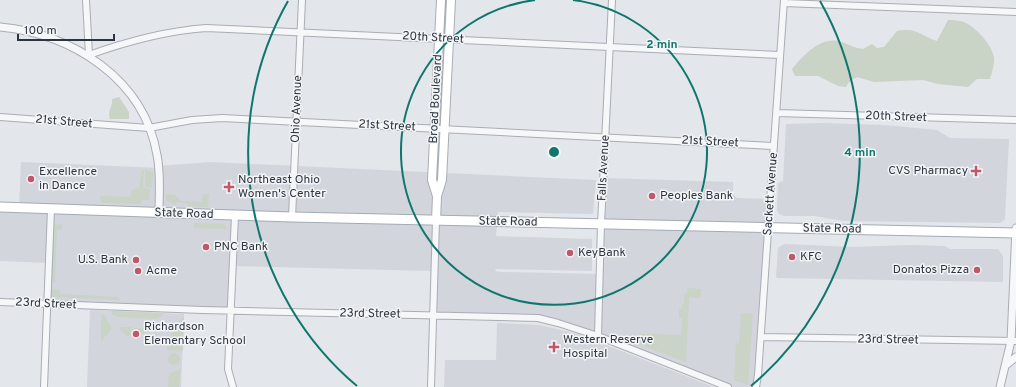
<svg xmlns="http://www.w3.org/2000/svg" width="1016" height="387" font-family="Overpass,sans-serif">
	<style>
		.built { fill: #d2d5dc }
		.green { fill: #c9d3c6 }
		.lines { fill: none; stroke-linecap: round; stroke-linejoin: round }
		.minor-casing { stroke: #a9adb4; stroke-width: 8 }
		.tertiary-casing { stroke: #a9adb4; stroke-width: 9 }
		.secondary-casing { stroke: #a9adb4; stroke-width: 10 }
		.primary-casing { stroke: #a4abb4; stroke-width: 11 }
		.minor { stroke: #f6f7f9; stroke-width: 6 }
		.tertiary { stroke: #f6f7f9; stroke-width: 7 }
		.secondary { stroke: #fff; stroke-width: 8 }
		.primary { stroke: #fff; stroke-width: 9 }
		.ring { fill: none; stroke: #0f766e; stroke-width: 2 }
		.poi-dot { fill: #c0576b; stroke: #f3f5f7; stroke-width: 1.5 }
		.labels { text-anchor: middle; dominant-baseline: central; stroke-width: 3; stroke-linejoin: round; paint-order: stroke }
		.street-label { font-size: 12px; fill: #2d3540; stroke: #f3f5f7 }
		.poi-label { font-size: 12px; fill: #2d3540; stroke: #f3f5f7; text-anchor: start }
		.centre { fill: #0f766e; stroke: #f3f5f7; stroke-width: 2 }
		.ring-label { font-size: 12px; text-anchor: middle; font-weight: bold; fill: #0f766e; stroke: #f3f5f7; stroke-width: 3; stroke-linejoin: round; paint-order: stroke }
	</style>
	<rect width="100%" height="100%" fill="#e3e6ea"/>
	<path class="built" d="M821,123L884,125L937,130L950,138L1009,139L1005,219L1000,223L843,221L815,216H784L779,214L777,210L778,183L783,181L786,124Z
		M21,162L159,168V166L210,162L596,180L593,214L498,212L496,236L592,239V271L495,269L496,271L502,272L600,274L603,178L733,182V194L737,198L770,199L756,387H728L548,320L433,315V271L233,266L231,311L47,304L49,263L0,261V207L19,208Z
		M784,244L852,247L909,245L945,246L950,249H998L1003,256V282L778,278L776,277L778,248Z
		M90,310L184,314L181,387H87Z
		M497,323L540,325L578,334L714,387H444L445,360H496Z"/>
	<path class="green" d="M948,20C954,20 960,20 966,23C976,28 990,43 993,54C996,62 992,71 990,79H977L968,87L938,84L923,80L874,82L857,77L849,82L846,87L838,86L818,76H795L792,69C804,55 821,35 842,42C849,45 855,48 863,49L872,44L877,48L884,47L897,31C917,27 919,35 937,41Z
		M119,97L129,112V119H110C107,111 113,107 112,99Z
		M142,170H144L143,187L150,189L149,200H141V204L101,203L100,196L130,197L131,191L139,187Z
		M145,170L153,172L152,188L145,186Z
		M166,194L175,195L181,201L202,202L203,194H209L208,207L188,206L187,203L177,202L175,205L166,200Z
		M194,223L223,224L228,229L193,228Z
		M62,224V230H57L55,282H51L54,225Z
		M687,288L701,289L700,298H689L686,362L635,343L640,334L681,335L682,318H679V309H682V304H684V295L687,292Z
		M51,289L60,290V294L119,297V300L50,297Z
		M111,311L164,313L158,319L118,317L113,315Z
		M741,313L753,314L748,385L734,380L736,344L739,343Z
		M101,315H104L111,326V330L101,341Z
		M184,317L183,351L167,350V341L181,319Z
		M121,327H131V336H127L120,330Z
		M134,328H151L152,330L135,337Z
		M168 359a6 6 0 1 1 12 0a6 6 0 1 1-12 0Z
		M180,369L179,387H168L169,374Z"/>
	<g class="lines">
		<g class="minor-casing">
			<path id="minor" d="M86,0L89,55C128,41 165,31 206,28L780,55
				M784,3L1016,12
				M777,113L1016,120
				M0,117L149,128L192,120L222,118L774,146
				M292,217L302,0
				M0,302L202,310L538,318L558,323L598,336L728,387
				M598,336L601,224L612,0
				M761,337L1016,341
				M44,387L51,209
				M233,387L228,369L235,216
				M431,387L436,221
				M756,387L758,375L784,0"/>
		</g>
		<g class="tertiary-casing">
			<path id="tertiary" d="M0,27C73,34 144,79 157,155C161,174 159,194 159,213
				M1006,365L1016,357
				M1000,387L1011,341L1016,228"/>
		</g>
		<g class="secondary-casing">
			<path id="secondary" d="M437,196L432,180L441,0
				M436,221L437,196L442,180L451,0"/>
		</g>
		<g class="primary-casing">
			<path id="primary" d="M0,207L292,217L1016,233"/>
		</g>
		<use href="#minor" class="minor"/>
		<use href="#tertiary" class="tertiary"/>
		<use href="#secondary" class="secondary"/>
		<use href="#primary" class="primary"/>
	</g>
	<g class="ring">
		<path d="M573 0A153 153 0 1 1 535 0"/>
		<path d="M357 386A306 306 0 0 1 288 1M820 1A306 306 0 0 1 751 386"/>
	</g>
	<g class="poi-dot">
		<path d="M974 165h4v4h4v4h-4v4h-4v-4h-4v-4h4z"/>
		<circle cx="31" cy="179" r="4"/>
		<path d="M227 181h4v4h4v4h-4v4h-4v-4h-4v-4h4z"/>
		<circle cx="652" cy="196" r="4"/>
		<circle cx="206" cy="247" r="4"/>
		<circle cx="570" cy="253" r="4"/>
		<circle cx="792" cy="257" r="4"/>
		<circle cx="136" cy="260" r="4"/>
		<circle cx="977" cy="270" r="4"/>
		<circle cx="138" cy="271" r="4"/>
		<circle cx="136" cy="334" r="4"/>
		<path d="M552 341h4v4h4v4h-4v4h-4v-4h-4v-4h4z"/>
	</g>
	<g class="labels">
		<g class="street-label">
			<text transform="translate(433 38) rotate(3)">20th Street</text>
			<text transform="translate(436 99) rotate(-87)">Broad Boulevard</text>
			<text transform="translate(297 109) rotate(-88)">Ohio Avenue</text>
			<text transform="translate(896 117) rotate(2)">20th Street</text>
			<text transform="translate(64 122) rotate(5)">21st Street</text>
			<text transform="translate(387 126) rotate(3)">21st Street</text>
			<text transform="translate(710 142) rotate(3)">21st Street</text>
			<text transform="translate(604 168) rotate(-87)">Falls Avenue</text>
			<text transform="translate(771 194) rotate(-86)">Sackett Avenue</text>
			<text transform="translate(184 214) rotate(2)">State Road</text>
			<text transform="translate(508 222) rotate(1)">State Road</text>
			<text transform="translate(832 229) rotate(1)">State Road</text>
			<text transform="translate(46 304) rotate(3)">23rd Street</text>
			<text transform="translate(370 314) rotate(1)">23rd Street</text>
			<text transform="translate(888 340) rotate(1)">23rd Street</text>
		</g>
		<g class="poi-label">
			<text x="968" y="171" text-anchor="end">CVS Pharmacy</text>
			<text x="39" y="172">Excellence<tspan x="39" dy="14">in Dance</tspan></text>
			<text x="238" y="180">Northeast Ohio<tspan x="238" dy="14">Women's Center</tspan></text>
			<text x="660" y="196">Peoples Bank</text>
			<text x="214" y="247">PNC Bank</text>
			<text x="578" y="253">KeyBank</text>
			<text x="800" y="257">KFC</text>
			<text x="128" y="260" text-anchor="end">U.S. Bank</text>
			<text x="969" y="270" text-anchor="end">Donatos Pizza</text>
			<text x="146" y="271">Acme</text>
			<text x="144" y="327">Richardson<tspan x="144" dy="14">Elementary School</tspan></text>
			<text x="563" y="340">Western Reserve<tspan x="563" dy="14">Hospital</tspan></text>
		</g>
	</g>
	<circle cx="554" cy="152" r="6" class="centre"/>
	<g class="ring-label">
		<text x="662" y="48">2 min</text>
		<text x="860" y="156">4 min</text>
	</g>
	<path d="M18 34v6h96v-6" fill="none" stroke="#2d3540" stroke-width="2"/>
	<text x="24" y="34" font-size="12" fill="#2d3540" stroke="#f3f5f7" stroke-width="3" paint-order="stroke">100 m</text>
</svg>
